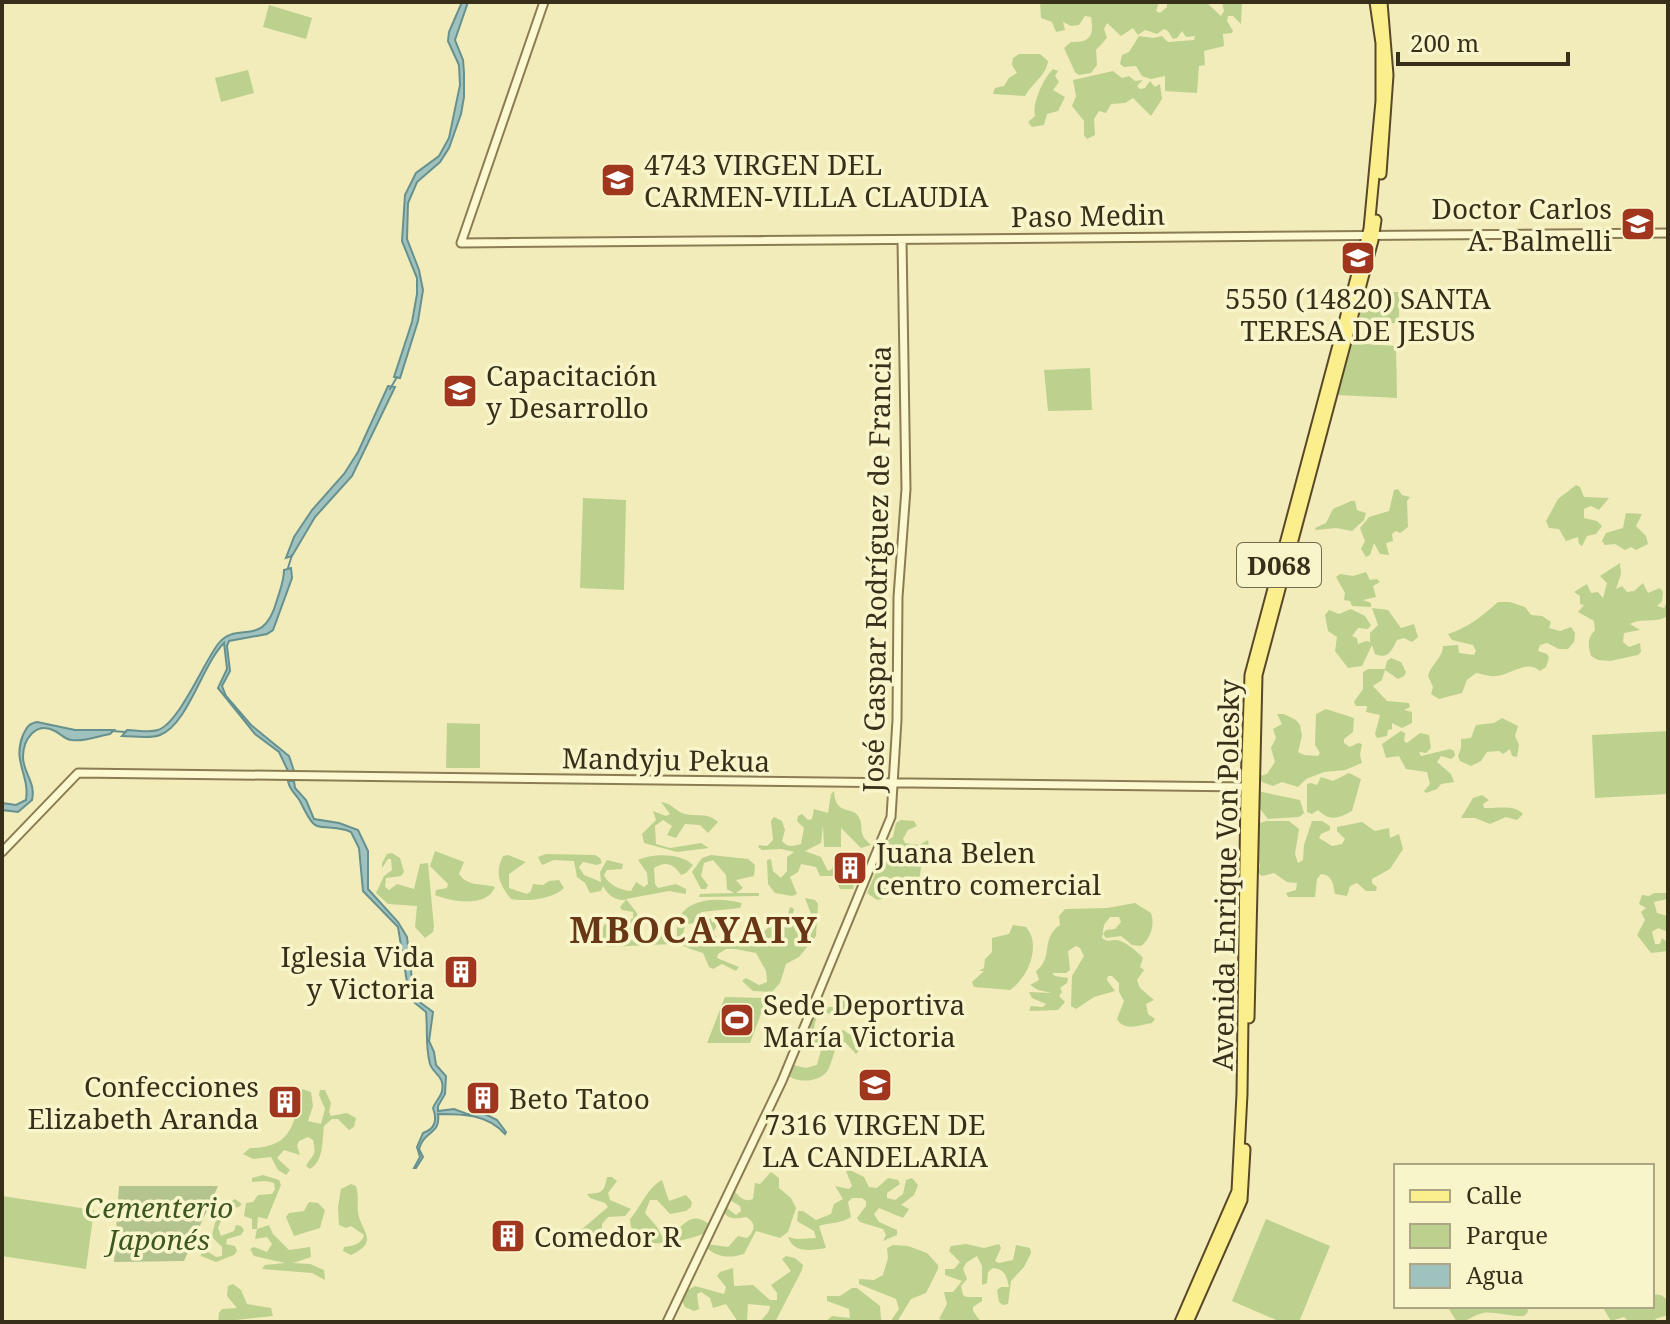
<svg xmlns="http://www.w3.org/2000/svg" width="1670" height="1324" font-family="'Noto Serif',serif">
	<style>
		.green { fill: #bcd18e }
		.cemetery { fill: #b3c48f }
		.water { fill: #a0c2bf; stroke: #66918e; stroke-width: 2 }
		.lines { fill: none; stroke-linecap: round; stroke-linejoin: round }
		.stream { stroke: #66918e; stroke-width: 2 }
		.minor-casing { stroke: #8b7c53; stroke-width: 11 }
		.major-casing { stroke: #584828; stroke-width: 13 }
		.minor { stroke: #fcf8cf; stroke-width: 7 }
		.major { stroke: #fbee8d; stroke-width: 9 }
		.labels { text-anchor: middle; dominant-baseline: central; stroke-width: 7; stroke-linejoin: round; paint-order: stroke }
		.shield { fill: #f9f5cb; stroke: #726a4f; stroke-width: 2 }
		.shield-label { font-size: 26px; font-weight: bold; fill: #382f1a }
		.poi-label { font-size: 28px; fill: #382f1a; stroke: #f9f5cb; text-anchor: start }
		.street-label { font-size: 28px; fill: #382f1a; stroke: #f9f5cb }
		.park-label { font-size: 28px; font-style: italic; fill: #3e571e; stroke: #f9f5cb }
		.district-label { font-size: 36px; font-weight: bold; letter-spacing: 2px; fill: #693715; stroke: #f9f5cb }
	</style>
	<rect width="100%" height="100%" fill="#f2ecbb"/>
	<path class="green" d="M1040,2H1159L1156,11L1160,13L1167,7V2H1206L1221,16L1224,11L1222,2L1236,4L1242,2L1241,24L1233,16H1228L1227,21L1233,31L1232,33L1223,34L1224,46L1204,51L1205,65L1199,66L1197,93L1165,91V76L1151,79L1142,76L1136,66L1124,67L1120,64L1122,55L1129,52L1139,36L1153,38L1162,36L1168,42L1194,40L1195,36L1186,37L1182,31L1177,38L1173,39L1168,31L1164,29L1157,34L1145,30L1138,35L1133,28L1121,36L1107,23L1104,29L1107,38L1096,50L1097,65L1091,73L1079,75L1075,72L1064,48L1071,42C1091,43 1094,35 1091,17L1085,16L1079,25L1071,26L1063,22L1065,30L1056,32L1052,22L1041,18Z
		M269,5L312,18L306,39L263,27Z
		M1040,54L1048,61C1046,76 1032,83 1025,96L993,94L995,88L1004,86L1009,78L1017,73L1012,65L1013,58L1019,54Z
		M1053,69L1058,71L1055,76L1059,82L1053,90L1065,97L1058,111L1047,114L1044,125L1032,127L1028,122L1035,116C1032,102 1044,78 1053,69Z
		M248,70L254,93L221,102L215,78Z
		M1113,71L1122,78L1129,76L1135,81L1143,80L1137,86L1140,89L1145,88L1150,81L1155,87L1160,84L1162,99L1151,116L1133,98L1125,103L1111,104L1106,113L1099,111L1094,119L1095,135L1087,139L1084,135V121L1072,106L1076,96L1073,80Z
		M1365,292H1399V323L1358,324Z
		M1351,343L1396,346L1397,398L1338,395Z
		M1090,368L1092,410L1048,411L1044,370Z
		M1576,485L1580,487L1584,497L1609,498L1599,510L1591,506L1584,509V518L1597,521L1602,526L1596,534L1587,536L1582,546L1579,544L1578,537L1566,541L1559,529L1549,528L1546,521L1558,499Z
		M1398,489L1402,495L1410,497L1407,501L1408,527L1400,533L1396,531L1392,534L1393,541L1386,543L1389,555L1380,554L1374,543L1370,555L1366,557L1361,549L1365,541L1360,528L1369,517L1389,511L1394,490Z
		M583,498L626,500L624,590L580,588Z
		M1351,501H1355L1357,510L1366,513L1364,520L1352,531L1336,528L1316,530L1315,528L1326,523L1333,509Z
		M1626,513L1642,514L1636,526L1646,536L1648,544L1636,550L1631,547L1625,550L1615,544L1605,545L1602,541L1606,533L1623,528Z
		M1620,563L1621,574L1616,589L1622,586L1627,592L1634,591L1643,583L1648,593L1660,588L1663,592L1662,601L1657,606L1664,608L1668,600V616C1655,624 1643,617 1630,624L1640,630L1624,633L1623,642L1629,647L1640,643L1641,652L1638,655L1610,661L1598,660L1591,656C1588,645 1587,639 1595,630L1594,621L1578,612L1584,605L1580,604V596L1574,592L1587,584L1591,593L1598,592L1603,598L1607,583L1600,576Z
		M1366,572L1370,580L1377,579L1380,582L1373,586L1376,597L1363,600L1371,603V607L1352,606L1350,601L1344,600L1345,593L1336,577L1340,574L1353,576Z
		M1498,602H1510L1525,607L1531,615L1542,616L1551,622L1549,628L1560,631L1571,627L1575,633L1574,642L1568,649H1559L1547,643L1540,645L1538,651L1547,654L1549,658L1546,667L1540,671C1527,659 1511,675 1496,676C1489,677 1483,674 1476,673L1467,680L1462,693L1439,699L1431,694L1433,687L1428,676C1431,664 1443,658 1443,646L1458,645L1459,653L1474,655L1476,651L1473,645L1452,640L1448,634C1467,628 1481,617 1498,602Z
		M1372,608L1388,610L1401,628L1414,624L1418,637L1412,642L1404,638L1397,640C1392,650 1388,660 1375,654L1372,645L1362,666L1348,668L1335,651L1337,637L1328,631L1325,615L1329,610L1339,614L1351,609L1365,616L1371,625L1368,629L1358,628L1352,636L1357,638L1358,644L1366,641L1370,642V633L1378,625Z
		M1391,658L1401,662L1406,672L1404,676L1398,679L1385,670L1382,680L1373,686L1387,701L1409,703L1410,707L1404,710L1412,712V723L1402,728L1392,723V729L1388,730L1387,736L1377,738L1375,734L1380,715L1366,712L1367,706H1356L1354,702L1363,689V672L1368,669H1385L1387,661Z
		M1326,709L1354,718L1353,732L1344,739V743L1350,747L1358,743L1362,744L1360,755L1362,763L1345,770L1324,772L1306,779L1298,787L1282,782L1273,786L1262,782L1260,776L1267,774L1275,762L1271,748L1276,738L1273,729L1282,724L1277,714H1284L1296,720L1300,725L1302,736L1298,752L1304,755L1318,756L1320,753L1315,745L1316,714Z
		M1502,718L1518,726L1515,736L1519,745L1517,757L1512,756L1510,749L1503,754L1499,751L1487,752L1481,761L1471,766L1460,761L1458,756L1461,748V739L1471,738L1476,725L1494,723Z
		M447,723L480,724V768H446Z
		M1401,731L1405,733L1404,741L1407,743L1420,733L1429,735L1431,748L1426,753L1419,752L1421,756L1450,749L1454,751L1455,756L1451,759L1441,756L1437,762L1451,774L1454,782L1441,784L1437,789L1426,793L1424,791L1430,784L1427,772L1406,769L1399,756L1386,758L1382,744Z
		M1668,731V794L1595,798L1592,735Z
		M1349,773L1361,779L1352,811C1339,818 1330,822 1318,810L1312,814L1307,812V784L1311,783L1317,785L1321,777L1333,781Z
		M834,791C835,816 852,806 858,816C866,828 855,831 871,845L861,848L841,828V847H824L823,826L821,843L805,851L821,857L828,871L832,869L836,855L839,858L841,876L854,884L853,889H840L834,876H820L816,867L801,864L798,872L790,877L797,894L792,896L775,893L768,884L767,860L771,859L773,871L781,878L787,871V857L794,852L781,849L762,850L758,847L759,845L767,846L773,840L771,821L774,817L782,821L785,830L782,841C787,848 794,846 801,844L804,828L797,821L798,816L802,814L808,820L812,819L814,809L828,813L831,794Z
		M1262,792L1300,800L1304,813L1299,817L1268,819L1257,805V793Z
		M1482,795L1489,800L1483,804L1484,808C1496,809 1514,804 1523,814L1517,820L1506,817L1490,824L1475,818H1461L1473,798Z
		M661,802C672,803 676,812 685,814C698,817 707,812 718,822L708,833L700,825L685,824L676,838L667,835L672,826L663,820L655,826L656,844L670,848L701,843L709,848L677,852L644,843L642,834L656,820L653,811L666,816L670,814Z
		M901,820L914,821L917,826L908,830L903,839L905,843L919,845L928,840L931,856L921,867L920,876L907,882L901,895L886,891L882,899L877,900L867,893L876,872L877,862L883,856C883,845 884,842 893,837L896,823Z
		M1266,821H1289L1299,829L1295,854L1298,863L1303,860L1304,845L1312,821H1322L1330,826V830L1321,834L1319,838L1332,846L1342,844L1345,839L1337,831V827L1362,822L1375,831L1389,828L1390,838L1399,834L1403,849L1390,869L1372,879V883L1377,887L1376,891H1366L1357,883L1350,886L1347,896L1335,894C1333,885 1333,875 1321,874L1317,879L1315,897H1288L1286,893L1296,890L1297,883L1287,882L1274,873L1262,876L1257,872L1260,866L1256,847L1259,844L1257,832L1260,823Z
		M435,851L464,862L459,874C468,887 482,883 495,887C487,908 452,902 435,895L436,890L447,888L448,884L430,866Z
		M392,853L400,858L404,872L401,876L386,878L385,887L389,890L397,884L414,889L420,864L428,863L434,927L433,932L425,938L415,927L417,906L388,904L376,893L384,876L392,870L391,859H388L382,868V863L387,854Z
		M546,854L595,855L600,858L602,863L597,865L583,862L579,867L584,875L601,882L600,872L607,860L623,864L622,869L607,870L604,875C608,885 621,890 631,891L636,882L644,887L648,884L647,873L638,860C653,853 681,853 693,865L686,873L681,875C673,863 666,861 654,868L655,884L658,888L676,884L686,889V894L669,891L626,899L637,913L640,929L628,933L616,930L612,932L615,940L625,935L636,943C647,936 661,933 672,941V944L607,947L598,940L604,925L610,922L622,926L633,918V912L622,910L620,907L626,900C615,901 608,895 603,886L601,891L590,893L585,883L577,877L574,861L554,860L542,865L538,857Z
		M508,855L526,862L509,874V888L527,894L531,891L533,884L543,885L549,881L559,880L564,888C553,899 526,902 511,899C500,885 494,874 503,856Z
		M711,855L748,859L755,865L754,876L736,880L743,888L736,893H759V896L699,897L700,894L734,893L727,889L726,875L713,860L704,863L701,876L708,885L706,889H701L692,872L702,858Z
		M1654,893H1668L1667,899L1654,902L1657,913L1668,916V932L1658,928L1652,932L1655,944H1660L1662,938L1668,943V951L1651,953L1637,935L1645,920L1641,912L1646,908L1639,904L1642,895L1649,896Z
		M805,898L815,900L818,904L816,936L799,957L786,964L780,983L772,992L753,991L742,981L746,978L759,985L767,982L766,971L756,953L735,949H726L718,954L717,958L739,967L736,971L722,964L713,969L709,967L703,953C697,951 685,948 680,943C676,940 677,936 677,931C676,898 717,896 742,903L740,908L701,912L696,923L686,924L682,936C690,943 699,941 708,936L707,920L712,918L718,924L713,932L719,942C746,943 758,941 775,920L786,921L790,907L794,909L792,919L795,923H806L811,914Z
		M1135,903L1151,913C1155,924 1151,938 1141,946L1132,945L1121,936L1106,938L1103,934L1106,930L1115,929L1121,922L1119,917H1110L1104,925L1102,938C1110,944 1113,938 1121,941C1128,944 1139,953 1143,958L1140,967L1144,970L1137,980L1140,988L1154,1000L1146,1004L1148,1014L1155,1019L1152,1023C1140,1025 1124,1032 1117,1019L1124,1001L1119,992V983L1112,976H1108L1107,980L1115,991L1094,997L1076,1009L1071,1006L1072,976L1084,956L1080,948L1076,946L1068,951L1070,970L1066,973H1052L1055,976L1068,978L1067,983L1060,988L1062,992L1059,996L1065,1002L1058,1010L1029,1011L1031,1006L1043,1007L1046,1004L1032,998L1029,992L1052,993L1038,990L1030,985L1039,980L1036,971C1054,958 1040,938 1060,925L1059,916L1065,909L1107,908Z
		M1013,925L1026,927C1042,945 1028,978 1010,990L974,987L972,982L984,971H979L984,968L985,959L992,952V938L1009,934Z
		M841,996L850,1001V1011C838,1018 831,1011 819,1014C814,1022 812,1031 818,1039L831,1041L843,1030L860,1041L862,1047L856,1054L845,1042L837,1044C834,1052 832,1062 828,1070C820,1083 795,1084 785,1073L789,1064L806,1068L817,1065L821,1050L811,1045L804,1027L821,1007H836V997Z
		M725,997L767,998L750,1043H707Z
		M302,1089L311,1092L313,1106L308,1121L321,1124L325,1109L319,1095L320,1090H325L331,1103L329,1112L331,1116L347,1113L356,1118L354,1127L349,1130L338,1119H332L324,1126C322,1141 324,1161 310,1169L306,1166C313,1153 317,1157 313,1140L308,1137L299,1141L297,1146L300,1155L284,1150L277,1158L290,1170L286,1175L278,1170L271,1157L253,1159L243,1154L250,1148C292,1148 294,1124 302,1089Z
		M850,1170L864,1177L869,1187L877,1188L888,1178L898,1180L900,1184L887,1193V1198L895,1200L903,1194L906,1180L912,1178L918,1185L914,1195L901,1205L909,1209L903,1218L879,1208L874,1214L879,1222L897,1230V1235L883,1241L886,1235L883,1229L860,1222L857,1218L866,1206V1201L862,1198H852L848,1202L851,1217C841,1224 830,1222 819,1226L826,1248C811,1250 794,1254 788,1237L797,1239L816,1238L814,1231L797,1221L798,1211H803L816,1220L831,1214L834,1204L843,1199L835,1186L849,1189L852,1186L846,1171Z
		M771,1172L779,1178V1188L791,1198L796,1208L788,1232L780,1238L756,1231L744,1254C730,1258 719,1258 708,1249L707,1244L728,1247L738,1236L747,1238C755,1231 757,1223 746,1217C736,1219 728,1220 723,1211L727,1208L736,1215L741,1211L740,1206L728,1199L733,1190C739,1196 744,1203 753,1199L755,1183L760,1184Z
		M263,1175L279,1180L281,1185L267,1219L258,1217L257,1229H252V1219L244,1216L246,1203L253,1202L258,1195L272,1194L275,1189L274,1183L266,1181L252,1182V1178Z
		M607,1177H612L617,1181L608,1193L610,1200L631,1209L625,1216L608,1217L602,1224V1229L619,1236L620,1243L611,1246L587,1245L581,1230L608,1207L605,1203L590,1198L587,1194C603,1193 604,1192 607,1177Z
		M662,1180L669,1201L686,1195L692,1202L691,1207L686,1211L670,1214L657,1200H650L645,1213L657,1227L664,1240C682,1232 688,1206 711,1226L710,1232C688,1239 632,1259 630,1219C641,1207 647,1188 662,1180Z
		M351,1184L356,1186C359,1196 357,1203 358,1212C360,1231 381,1241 351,1255L343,1251L344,1247C353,1246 362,1244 364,1235L351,1226L346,1228L339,1225L338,1207L341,1189Z
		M2,1196L94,1210L86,1269L2,1256Z
		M235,1199L242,1204L239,1207L226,1209L218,1228L221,1236L234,1231L236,1225L241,1226L244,1230L241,1235L227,1239L226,1244L235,1246L237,1251L234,1255L216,1262L201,1256V1252L205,1250L216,1257L222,1256V1247L212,1237C214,1221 220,1207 235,1199Z
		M309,1202L318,1203L325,1210L320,1228L294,1236L286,1217L289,1213L304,1211Z
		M1266,1219L1330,1246L1299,1322H1281L1232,1301Z
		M269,1225L273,1234L289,1250L310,1247L311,1257L293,1263L310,1264L324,1270L325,1280L312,1273L262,1269L265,1265L285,1263L254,1256L250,1249L254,1247L267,1252L272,1244L267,1237L255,1239L257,1229Z
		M966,1244L984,1248L999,1244L1001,1248L995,1261L999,1263L1013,1260L1016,1245L1030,1248L1031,1253L1024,1267L1011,1281L1008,1304L1003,1305L999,1302L997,1290L1001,1287H1009C1007,1277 1005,1269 993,1268L988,1272L987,1283L982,1285V1266L977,1256L966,1263L963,1269L967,1279L961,1286L963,1295L967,1297H982V1301L973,1307V1311L981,1322H949L939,1319L947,1304L944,1292H953L962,1281L945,1275V1269H954L960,1262L949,1251L951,1246Z
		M893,1245L908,1246L927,1253L938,1265V1269L926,1293L911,1299L897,1322H890L899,1309L896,1299L859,1284V1279L874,1280L883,1275L888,1258L887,1248Z
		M786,1256L795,1258L803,1265L802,1270L775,1322H760L769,1311L770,1306L748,1304L747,1322H738L726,1304L713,1308L710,1298L701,1292L697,1294L699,1309L694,1311L685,1307L682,1301L686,1291L695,1286L724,1294L726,1287L717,1276L720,1272L733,1268L734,1286L753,1285L770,1300H777V1293L771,1285L791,1271L782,1259Z
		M233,1284L241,1290L247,1304L271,1308L273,1316L218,1322L219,1313L222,1309L237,1308L227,1296L228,1286Z
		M852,1288H857L880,1306L881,1319L884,1322H825L832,1316L850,1318L849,1309L827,1301V1296H840Z
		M1652,1294L1661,1295L1668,1300V1315L1655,1319L1659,1322H1629L1624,1317L1611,1321L1602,1306H1652Z
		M1447,1306H1527L1528,1312L1524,1316C1512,1317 1492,1311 1483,1313C1473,1315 1468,1322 1457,1322Z"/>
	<path class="cemetery" d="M119,1186H218L184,1261L114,1262Z"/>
	<path class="water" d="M462,2H468L455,40L463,60L464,73V97L461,114L449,148L440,162L417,182L408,203L407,239L419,270L423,290L418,321L400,378L394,377L412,322L417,294V278L402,241L405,195L416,173L439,156L449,138L460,85L459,65L448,41L449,32Z
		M388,386L395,387L352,476L315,517L292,556L286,558L294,537L312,510L344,474L358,452Z
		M291,568L292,578L273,630L267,634L229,641L227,646L230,671L222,686L226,696L251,725L289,756L294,771H288L279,752L255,734L218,688L227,669L224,643C202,665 188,724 160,735C150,739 134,736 122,736L127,730C137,730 149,733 158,730C179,723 203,664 218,644C238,619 263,651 277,600C280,590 284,581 284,570Z
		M37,722L75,730H114L110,734C98,736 84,742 72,740C65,740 61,734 55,731C36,721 23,739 23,757C23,773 36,782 32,800L18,812L2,810V803L16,805L26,800C30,775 12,762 23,735C27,727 28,724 37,722Z
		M288,781H294L295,788L306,800L314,819L339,823L358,830L368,851V889L398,922L407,937L413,988H408L398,927L363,891L359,848L351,832L346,830C315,823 317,836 301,803C297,794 290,792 288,781Z
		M409,998H414L433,1012L429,1041L434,1052L436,1065L446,1076L445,1094L438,1106V1111L454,1109L467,1114H485L497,1120L506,1132L505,1134C487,1114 464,1114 438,1114C441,1135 424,1130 419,1149L423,1157L416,1168H414L420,1157L417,1147L423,1133C436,1129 437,1119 433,1108C435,1102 441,1097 442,1091C445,1076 434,1075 430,1064C425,1045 428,1031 426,1012Z"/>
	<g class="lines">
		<path class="stream" d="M390,389L397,377
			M288,568L292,555
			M112,731L126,732
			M411,987L412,1000"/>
		<g class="minor-casing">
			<path id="minor" d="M544,2L461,243L1668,233
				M2,852L78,773L1247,787
				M667,1322L782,1081L891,817L897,720L898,597L906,489L902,240"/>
		</g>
		<g class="major-casing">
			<path id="major" d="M1381,174L1388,75L1382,2
				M1249,1018L1257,675L1373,240L1376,220
				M1180,1322L1237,1191L1242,1094L1246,787L1250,675L1369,229L1381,101V43L1375,2
				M1188,1322L1242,1200L1245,1149"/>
		</g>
		<use href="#minor" class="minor"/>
		<use href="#major" class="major"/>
	</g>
	<defs>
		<g id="school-square" transform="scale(1.8)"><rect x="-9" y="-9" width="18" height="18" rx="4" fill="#a0361d" stroke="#f9f5cb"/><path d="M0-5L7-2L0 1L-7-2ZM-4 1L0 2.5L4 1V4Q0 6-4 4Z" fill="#fff"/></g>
		<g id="building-square" transform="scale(1.8)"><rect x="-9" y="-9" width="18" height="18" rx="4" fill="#a0361d" stroke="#f9f5cb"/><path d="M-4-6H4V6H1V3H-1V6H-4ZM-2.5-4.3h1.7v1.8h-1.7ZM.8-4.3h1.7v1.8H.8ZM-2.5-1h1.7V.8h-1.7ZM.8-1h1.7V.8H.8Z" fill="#fff"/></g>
		<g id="stadium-square" transform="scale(1.8)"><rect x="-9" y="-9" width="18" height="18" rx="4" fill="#a0361d" stroke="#f9f5cb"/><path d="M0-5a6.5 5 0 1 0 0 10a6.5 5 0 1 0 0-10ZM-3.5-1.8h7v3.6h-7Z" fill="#fff"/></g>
	</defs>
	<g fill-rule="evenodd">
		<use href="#school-square" x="618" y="180"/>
		<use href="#school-square" x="1638" y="224"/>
		<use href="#school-square" x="1358" y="258"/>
		<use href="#school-square" x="460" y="391"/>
		<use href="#building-square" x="850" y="868"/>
		<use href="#building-square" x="461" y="972"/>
		<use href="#stadium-square" x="737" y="1020"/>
		<use href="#school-square" x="875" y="1085"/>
		<use href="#building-square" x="483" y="1098"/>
		<use href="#building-square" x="285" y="1102"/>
		<use href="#building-square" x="508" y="1236"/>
	</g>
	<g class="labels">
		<rect class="shield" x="1237" y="543" width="84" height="44" rx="6"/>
		<g class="shield-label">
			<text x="1279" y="565">D068</text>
		</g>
		<g class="poi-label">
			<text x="644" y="164">4743 VIRGEN DEL<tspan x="644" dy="32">CARMEN-VILLA CLAUDIA</tspan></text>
			<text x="1612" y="208" text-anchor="end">Doctor Carlos<tspan x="1612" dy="32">A. Balmelli</tspan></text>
			<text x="1358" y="298" text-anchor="middle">5550 (14820) SANTA<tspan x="1358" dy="32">TERESA DE JESUS</tspan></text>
			<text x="486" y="375">Capacitación<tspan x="486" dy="32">y Desarrollo</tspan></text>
			<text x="876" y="852">Juana Belen<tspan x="876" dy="32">centro comercial</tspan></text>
			<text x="435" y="956" text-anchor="end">Iglesia Vida<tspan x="435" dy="32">y Victoria</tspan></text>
			<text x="763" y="1004">Sede Deportiva<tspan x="763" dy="32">María Victoria</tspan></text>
			<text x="259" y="1086" text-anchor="end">Confecciones<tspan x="259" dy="32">Elizabeth Aranda</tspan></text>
			<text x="509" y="1098">Beto Tatoo</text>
			<text x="875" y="1124" text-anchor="middle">7316 VIRGEN DE<tspan x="875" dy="32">LA CANDELARIA</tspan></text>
			<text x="534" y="1236">Comedor R</text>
		</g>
		<g class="street-label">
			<text transform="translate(1088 215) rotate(-1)">Paso Medin</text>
			<text transform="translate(876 569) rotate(-89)">José Gaspar Rodríguez de Francia</text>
			<text transform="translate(666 759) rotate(1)">Mandyju Pekua</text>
			<text transform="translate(1225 875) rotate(-89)">Avenida Enrique Von Polesky</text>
		</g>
		<g class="park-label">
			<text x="159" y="1207">Cementerio<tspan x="159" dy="32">Japonés</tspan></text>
		</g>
		<g class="district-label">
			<text x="694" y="929">MBOCAYATY</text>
		</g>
	</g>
	<rect width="1670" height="1324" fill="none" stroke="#382f1a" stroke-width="8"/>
	<rect x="1394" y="1164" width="260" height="144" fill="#f9f5cb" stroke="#aca684" stroke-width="2"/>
	<rect x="1410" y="1190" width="40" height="12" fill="#fbee8d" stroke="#aca684" stroke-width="2"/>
	<text x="1466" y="1204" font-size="24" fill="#382f1a">Calle</text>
	<rect x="1410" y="1224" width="40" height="24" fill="#bcd18e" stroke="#aca684" stroke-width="2"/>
	<text x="1466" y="1244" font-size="24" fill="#382f1a">Parque</text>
	<rect x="1410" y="1264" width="40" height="24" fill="#a0c2bf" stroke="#aca684" stroke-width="2"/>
	<text x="1466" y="1284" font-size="24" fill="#382f1a">Agua</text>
	<path d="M1398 52v12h170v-12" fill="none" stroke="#382f1a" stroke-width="4"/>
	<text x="1410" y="52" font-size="24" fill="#382f1a" stroke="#f9f5cb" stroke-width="6" paint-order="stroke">200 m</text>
</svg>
